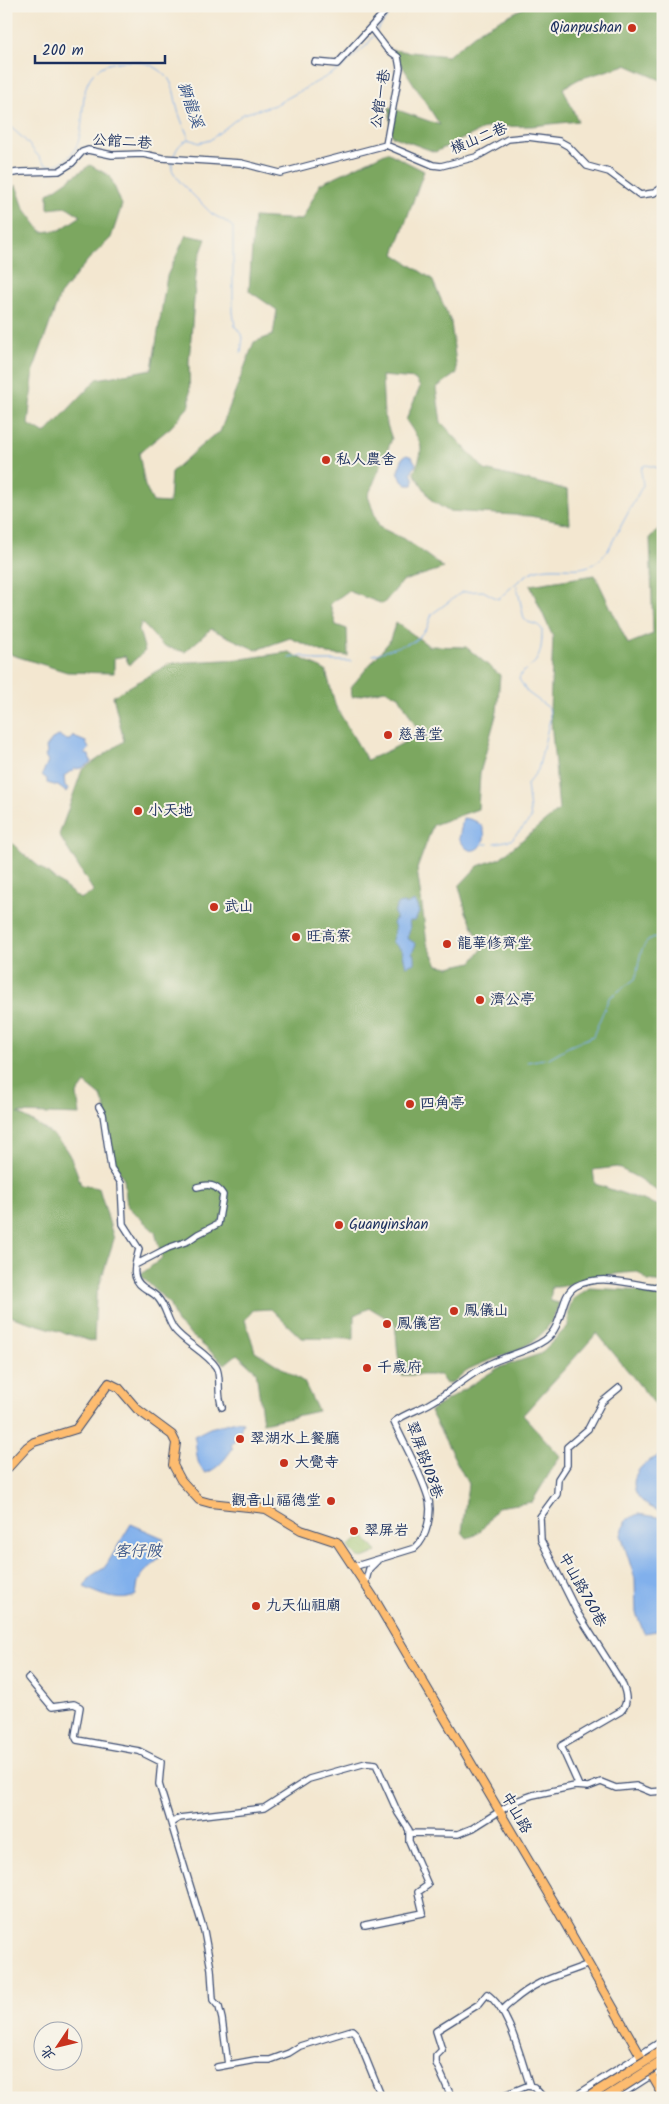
<svg xmlns="http://www.w3.org/2000/svg" width="669" height="2104" font-family="Kalam,'LXGW WenKai TC',sans-serif">
	<style>
		.green { fill: #9bc16c; stroke: #5b7865 }
		.forest { fill: #7ca760; stroke: #4c6b5f }
		.water { fill: #81b0ec; stroke: #4e70a5 }
		.lines { fill: none; stroke-linecap: round; stroke-linejoin: round }
		.stream { stroke: #81b0ec; stroke-width: 1 }
		.minor-casing { stroke: #3b4b6f; stroke-width: 8 }
		.major-casing { stroke: #3b4b6f; stroke-width: 10 }
		.minor { stroke: #fff; stroke-width: 5.5 }
		.major { stroke: #fdbc70; stroke-width: 8 }
		.highway-bridge-casing { stroke: #3b4b6f; stroke-width: 11; stroke-linecap: butt }
		.highway-bridge { stroke: #fdbc70; stroke-width: 9 }
		.poi-dot { fill: #c8321e; stroke: #f7f3e8; stroke-width: 2 }
		.labels { text-anchor: middle; dominant-baseline: central; stroke-width: 4; stroke-linejoin: round; paint-order: stroke }
		.poi-label { font-size: 15px; fill: #1b2f5e; stroke: #f7f3e8; text-anchor: start }
		.street-label { font-size: 15px; fill: #1b2f5e; stroke: #f7f3e8 }
		.water-label { font-size: 16px; font-style: italic; fill: #3a5689; stroke: #f7f3e8 }
	</style>
	<rect width="100%" height="100%" fill="#f7f3e8"/>
	<filter id="ink" filterUnits="userSpaceOnUse"><feTurbulence type="fractalNoise" baseFrequency=".02" numOctaves="2"/><feDisplacementMap in="SourceGraphic" scale="10" xChannelSelector="R" yChannelSelector="G"/><feConvolveMatrix kernelMatrix="1 2 1 2 8 2 1 2 1" color-interpolation-filters="sRGB"/></filter>
	<filter id="wash" filterUnits="userSpaceOnUse"><feTurbulence type="fractalNoise" baseFrequency=".0096" numOctaves="4" result="noise"/><feDisplacementMap in="SourceGraphic" scale="20" xChannelSelector="R" yChannelSelector="G"/><feGaussianBlur stdDeviation="1.12" result="paint"/><feColorMatrix in="noise" values="0 0 0 0 0 0 0 0 0 0 0 0 0 0 0 0 0 1.4 0 .05"/><feComposite in="paint" operator="in"/></filter>
	<g filter="url(#wash)">
		<rect width="100%" height="100%" fill="#f3e7d0"/>
		<path class="green" d="M364,1536L377,1552C360,1560 360,1561 348,1546Z"/>
		<path class="forest" d="M527,6H663V81L626,65L579,79L563,88L578,121L532,126L488,127L435,152L392,136L389,107L440,125L392,50L448,56L480,30Z
			M387,152L424,171L394,254L432,279L451,322L457,373L436,388L441,422L485,470L568,490L570,524L530,516L448,511L432,501L414,473C426,444 422,445 406,420L420,387L415,379L382,376L384,416L392,439L368,496L379,527L406,540L444,568L403,581L383,604L348,591L330,604L336,625L347,629L348,656L328,654L290,638L256,650L211,629L185,652L163,646L141,622L139,630L145,651L129,665L125,656L114,658V673L67,672L12,655L6,650V198L16,185L24,208L42,232L60,230L81,216L67,207L48,209V194L90,165L110,176L122,205L111,238L88,260L60,295L34,368L28,424L45,434L97,379L152,369L167,276L186,235L206,239L197,263L189,362L190,405L171,427L139,453L145,486L153,502L169,503L171,472L210,438L220,432L254,342L273,335L277,310L249,291L254,217L302,220L320,184Z
			M663,526V1195L638,1178L617,1167L593,1170L595,1184L663,1207V1283L648,1281L638,1272C620,1273 603,1275 586,1279C572,1282 566,1288 552,1287L550,1301L559,1303C546,1350 507,1351 469,1369C460,1374 456,1383 446,1384L440,1375H402L398,1355L395,1323L370,1308L354,1315V1339L301,1338L271,1309L253,1310L245,1320L255,1351L304,1382L318,1411L263,1423L256,1371L237,1354L225,1364L177,1323L169,1303L140,1275L162,1258L155,1232L127,1206L124,1179L114,1163L105,1107L101,1096L85,1083L77,1094L80,1115L18,1113C57,1137 67,1139 81,1185L99,1188L114,1239L96,1296L94,1342L6,1315V837L22,853L80,899L94,892L59,835L82,770L124,741L113,696L171,663L241,659L289,652L326,671L336,707L367,760L390,750L420,734L399,696L385,690L352,697L351,687L389,642L396,622L429,646L466,647L500,675L497,712L480,773L478,809L433,825L417,869L427,943L438,965L449,967L472,962L483,948L466,912L459,886L478,866L500,858L559,810L550,709L553,637L530,585L595,575L628,644L653,634L650,537Z
			M589,1288L663,1292V1414L597,1333L523,1415L560,1456L532,1502L497,1507C489,1519 482,1535 467,1538L462,1532L468,1484L430,1411L498,1368L540,1354L568,1326L569,1309L573,1299Z"/>
		<path class="water" d="M407,455L412,457L416,464L411,473L414,480L413,485H407L402,481L398,471L403,457Z
			M73,735L76,738L86,742L89,749L85,754L89,755L91,762L82,768L74,769L73,772L71,771L64,776L65,786L68,788L66,792L58,786L47,783V779L42,775L48,761L45,756L47,753L46,748L52,739L59,736L67,740H70Z
			M463,818C500,821 481,860 466,848C464,846 461,841 459,839Z
			M415,901L419,912L415,921H409L410,929L407,938L416,944L412,953L415,957V963L406,966L402,950L392,942L395,927L393,924L396,917L394,913L398,904L404,903L406,905Z
			M236,1421L243,1422L240,1431L231,1446L233,1448C225,1459 219,1468 206,1473C194,1465 198,1448 194,1436L210,1428Z
			M663,1455V1512C623,1501 626,1465 663,1455Z
			M638,1514L663,1518V1630L644,1633L636,1613L635,1579L621,1535L626,1520Z
			M131,1524L163,1538C165,1565 146,1564 138,1582C137,1586 137,1591 136,1595C120,1604 100,1594 84,1587L91,1576L104,1568L107,1564Z"/>
		<g class="lines">
			<path class="stream" d="M376,32L395,6
				M6,123L24,139L45,164C53,166 56,165 63,161C93,144 74,95 93,74C102,63 118,61 131,61C145,61 159,67 168,78C175,87 175,103 179,114C182,123 186,131 189,139L199,143L210,140L243,114L275,105L340,69L367,45L374,35
				M174,156C177,147 180,143 189,139
				M172,162V170L180,182L212,214L225,221L233,227V312L235,326L243,337L241,353
				M373,655L415,641L427,628L432,614L462,592L483,591L498,599C508,591 523,575 534,571C561,561 587,581 608,550L643,485L641,471L643,466L646,465L663,469
				M289,658L303,656L316,661H351
				M495,843L511,840L531,819L527,784L538,770L550,719L549,708L527,692L519,679C521,670 530,668 535,662C542,654 542,639 542,630C539,622 529,625 524,619L517,586
				M483,844H488
				M527,1062L549,1058L568,1047L593,1036L609,998L635,979C641,965 636,946 654,937L663,941"/>
		</g>
	</g>
	<g filter="url(#ink)">
		<g class="lines">
			<g class="minor-casing">
				<path id="minor" d="M371,28L387,49L398,57L400,68L386,145
					M315,62L337,64L390,6
					M6,174L21,172L59,171L72,163L82,152L88,150L112,155L143,154L162,158L241,163L280,173L386,145L433,165L441,166L476,157L508,139L528,137L559,141L568,146L587,166L609,172L640,195L654,193L663,187
					M99,1107L103,1114L111,1168L121,1183L123,1224L139,1249C136,1262 129,1277 143,1287C148,1291 154,1293 158,1298C166,1307 167,1319 174,1329C186,1344 206,1352 216,1367C222,1376 216,1392 222,1407
					M135,1265L168,1248L188,1241L198,1234L218,1224L223,1195C216,1184 208,1184 197,1187
					M353,1567L415,1548C427,1538 433,1511 428,1497C420,1471 405,1446 394,1422C405,1413 420,1410 432,1402C452,1391 468,1375 489,1364C507,1355 528,1352 545,1340C565,1325 559,1295 576,1286C603,1272 635,1286 663,1288
					M365,1584L369,1569L377,1561
					M28,1678L52,1707L74,1704L80,1707L75,1736L77,1740L139,1751L161,1762L159,1784L204,1931L211,1969L213,2000L219,2007L222,2019L228,2065
					M579,1786L561,1746L621,1711C629,1703 626,1693 622,1683L577,1612L541,1540L540,1517L557,1494L558,1479L567,1465V1447L588,1429L602,1402L619,1388
					M171,1823L179,1818L264,1808L309,1779L366,1763L376,1764L398,1813L409,1830V1841L428,1885L418,1892L423,1913L365,1925
					M409,1833L458,1834L473,1828L516,1801L533,1795L575,1786L588,1787L601,1782L616,1788L636,1786L651,1792L663,1791
					M502,2012C505,2006 508,2005 513,2001C540,1978 557,1977 589,1964
					M217,2067L255,2060H270L289,2053L300,2046L352,2030L356,2034L382,2098
					M452,2098L436,2063V2056L442,2050L436,2031L479,2004L487,1994C510,2010 521,2060 530,2086
					M497,2098L527,2086L534,2087L544,2098
					M572,2098L663,2040
					M616,2098L663,2068"/>
			</g>
			<g class="major-casing">
				<path id="major" d="M6,1470L27,1447L34,1442L76,1429L109,1383L119,1388L137,1409L172,1435L176,1443L173,1465L181,1480L199,1500L210,1503L266,1509L301,1530L337,1542L374,1598L557,1909L663,2095"/>
			</g>
			<use href="#minor" class="minor"/>
			<use href="#major" class="major"/>
			<g class="highway-bridge-casing">
				<path id="highway-bridge" d="M587,2098L663,2050
					M605,2098L663,2061"/>
			</g>
			<use href="#highway-bridge" class="highway-bridge"/>
		</g>
	</g>
	<g class="poi-dot">
		<circle cx="632" cy="28" r="5"/>
		<circle cx="326" cy="460" r="5"/>
		<circle cx="388" cy="735" r="5"/>
		<circle cx="138" cy="811" r="5"/>
		<circle cx="214" cy="907" r="5"/>
		<circle cx="296" cy="937" r="5"/>
		<circle cx="447" cy="944" r="5"/>
		<circle cx="480" cy="1000" r="5"/>
		<circle cx="410" cy="1104" r="5"/>
		<circle cx="339" cy="1225" r="5"/>
		<circle cx="454" cy="1311" r="5"/>
		<circle cx="387" cy="1324" r="5"/>
		<circle cx="367" cy="1368" r="5"/>
		<circle cx="240" cy="1439" r="5"/>
		<circle cx="284" cy="1463" r="5"/>
		<circle cx="331" cy="1501" r="5"/>
		<circle cx="354" cy="1531" r="5"/>
		<circle cx="256" cy="1606" r="5"/>
	</g>
	<g class="labels">
		<g class="poi-label">
			<text x="622" y="28" text-anchor="end">Qianpushan</text>
			<text x="336" y="460">私人農舍</text>
			<text x="398" y="735">慈善堂</text>
			<text x="148" y="811">小天地</text>
			<text x="224" y="907">武山</text>
			<text x="306" y="937">旺高寮</text>
			<text x="457" y="944">龍華修齊堂</text>
			<text x="490" y="1000">濟公亭</text>
			<text x="420" y="1104">四角亭</text>
			<text x="349" y="1225">Guanyinshan</text>
			<text x="464" y="1311">鳳儀山</text>
			<text x="397" y="1324">鳳儀宮</text>
			<text x="377" y="1368">千歲府</text>
			<text x="250" y="1439">翠湖水上餐廳</text>
			<text x="294" y="1463">大覺寺</text>
			<text x="321" y="1501" text-anchor="end">觀音山福德堂</text>
			<text x="364" y="1531">翠屏岩</text>
			<text x="266" y="1606">九天仙祖廟</text>
		</g>
		<g class="street-label">
			<text transform="translate(381 99) rotate(-81)">公館一巷</text>
			<text transform="translate(479 139) rotate(-22)">橫山二巷</text>
			<text transform="translate(122 142) rotate(4)">公館二巷</text>
			<text transform="translate(424 1460) rotate(70)">翠屏路108巷</text>
			<text transform="translate(582 1590) rotate(61)">中山路760巷</text>
			<text transform="translate(516 1813) rotate(60)">中山路</text>
		</g>
		<g class="water-label">
			<text transform="translate(190 105) rotate(71)">獅龍溪</text>
			<text x="138" y="1551">客仔陂</text>
		</g>
	</g>
	<rect width="669" height="2104" fill="none" stroke="#f7f3e8" stroke-width="25"/>
	<g transform="translate(58 2046) rotate(235)"><circle r="24" fill="#f7f3e8" stroke="#9fa5b1"/>
	<path d="M0-4L9 19L0 12L-9 19Z" fill="#c8321e"/>
	<text y="-8" font-size="14" font-weight="bold" text-anchor="middle" fill="#1b2f5e">北</text>
	</g>
	<path d="M35 55v8h130v-8" fill="none" stroke="#1b2f5e" stroke-width="2.5"/>
	<text x="42" y="55" font-size="15" fill="#1b2f5e" stroke="#f7f3e8" stroke-width="4" paint-order="stroke">200 m</text>
</svg>
